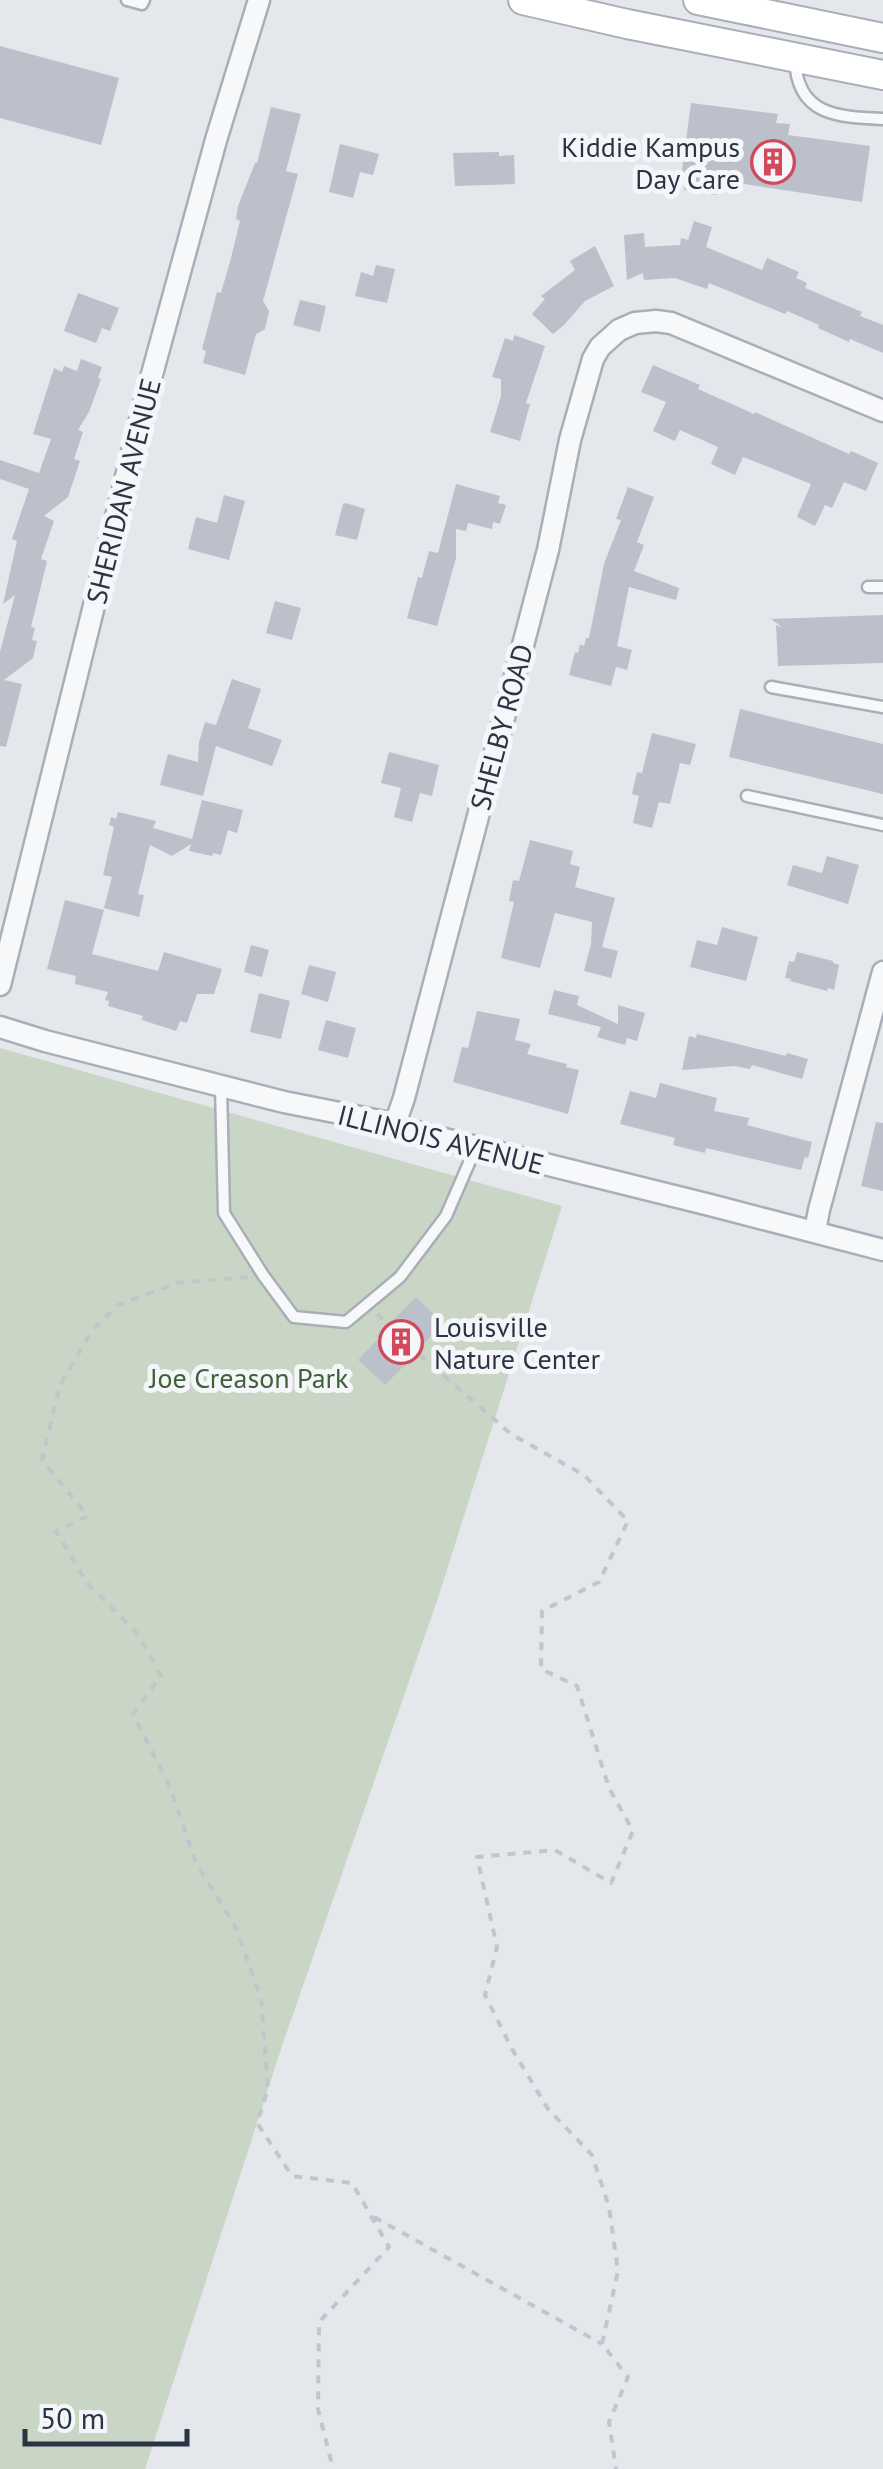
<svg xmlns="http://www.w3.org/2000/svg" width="883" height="2469" font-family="'PT Sans',sans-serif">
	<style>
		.green { fill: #c9d6c5 }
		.building { fill: #bbc0ca }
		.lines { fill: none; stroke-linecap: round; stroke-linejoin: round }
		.service-casing { stroke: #a9aeb7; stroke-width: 15 }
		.minor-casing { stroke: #a9aeb7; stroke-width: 25 }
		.secondary-casing { stroke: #a9aeb7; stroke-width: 32 }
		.path { stroke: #c2c5cb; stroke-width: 4; stroke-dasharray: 8 8; stroke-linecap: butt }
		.service { stroke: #f7f8fa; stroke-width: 10 }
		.minor { stroke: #f7f8fa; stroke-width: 20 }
		.secondary { stroke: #fff; stroke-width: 28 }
		.labels { text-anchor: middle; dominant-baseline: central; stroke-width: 10; stroke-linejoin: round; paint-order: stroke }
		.poi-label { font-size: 28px; fill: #2b3445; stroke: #f4f6f9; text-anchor: end }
		.street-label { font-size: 28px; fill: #2b3445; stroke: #f4f6f9 }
		.park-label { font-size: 28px; fill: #3f6138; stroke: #f4f6f9 }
	</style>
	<rect width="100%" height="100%" fill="#e4e7ec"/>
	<path class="green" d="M0,1048L562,1206L439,1595L281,2049L145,2469H0Z"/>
	<path class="building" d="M0,46L119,78L101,145L0,118Z
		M691,103L778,114L776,123L790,124L788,135L870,146L862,202L725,181L724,191L717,190L716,195L684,190L686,178L681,177Z
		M271,107L301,114L286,171L298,174L263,301L269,311L265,329L256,334L245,375L203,363L206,351L202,349L217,292L221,293L231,258L240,221L236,219L238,206L255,163H257Z
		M340,144L379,154L373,175L360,172L353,198L329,192Z
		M499,152V156L514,155L515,184L455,186L453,153Z
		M694,221L712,227L706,247L762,270L767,258L799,272L796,278L807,283L805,288L862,312L860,316L883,325V353L850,339L849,342L818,328L819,325L787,311L785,314L709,283L707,289L675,278L644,280L643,273L627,280L624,235L644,233L645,247L680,245L681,238L688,240Z
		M595,246L614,286L585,301L564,325L553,334L532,314L545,299L541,296L575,270L570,261Z
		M376,265L395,269L387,303L355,296L361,272L373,276Z
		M78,293L119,308L110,331L102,328L96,343L64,331Z
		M300,300L326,306L320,332L293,325Z
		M514,335L545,346L526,403L530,404L520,441L490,432L501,396V379L492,377L505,338L513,341Z
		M81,359L102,367L98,378L101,379L89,412L78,430L83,432L74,459L80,461L68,497L44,516L54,521L41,559L47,561L31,627L35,628L32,640L37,641L33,658L4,680L22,684L6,747L0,746V652L15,595L3,604L17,541L12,539L29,489L0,479V460L39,473L51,439L33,434L54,368L62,372L64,366L77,371Z
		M653,365L700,385L698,389L754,414L755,412L849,454L851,451L878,463L866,491L844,482L832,508L825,505L815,526L797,517L811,484L743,457L735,475L711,464L718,447L680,430L675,441L653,431L666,402L641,392Z
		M456,484L500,496L498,503L506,505L500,524L493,522L492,529L468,523L466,531L456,529V558L437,626L407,618L418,577L422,578L429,551L438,553Z
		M628,487L654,497L637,542L644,545L634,571L679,588L676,600L629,587L617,646L632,650L627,670L616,667L611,686L569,675L575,652L578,653L580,644L584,646L586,638H589L604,564L621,520L616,519Z
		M224,495L245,501L229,560L188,549L196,517L217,523Z
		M346,503L365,509L357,540L335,535L343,504Z
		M275,601L301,608L292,640L266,633Z
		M883,615V663L778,666L776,625L783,628L771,619Z
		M232,679L261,689L248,728L282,740L272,766L216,746L203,796L160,785L168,754L198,762L199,742L205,722L216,725Z
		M740,709L883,744V794L729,757Z
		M652,733L696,744L690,765L680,763L670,804L659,802L652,828L633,823L639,796L632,794L637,772L642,773Z
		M389,752L439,765L432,796L420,793L412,822L394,817L401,788L381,783Z
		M202,800L243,810L237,833L228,830L221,855L213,853L212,856L189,851L191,844L172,856L150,845L138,894L144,895L139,917L104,908L112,877L103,875L114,827L109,825L111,817L116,819L118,812L156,821L153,828L192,839Z
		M530,840L573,851L570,864L580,867L575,887L615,898L602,947L618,951L611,978L584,971L591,944L592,922L555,913L540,968L501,958L514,902L509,901L513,880L519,881Z
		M827,856L859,865L848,904L787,885L793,865L822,873Z
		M65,900L104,910L92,954L158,971L164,952L222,969L214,994H197L187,1023L180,1021L176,1031L142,1020L143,1016L108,1006L109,1001L105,1000L108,992L75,984L76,976L47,969Z
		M722,927L758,937L746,981L690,967L697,940L717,945Z
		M251,945L269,950L262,977L244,972Z
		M797,952L833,961V963L839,965L834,990L828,988L827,991L790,981L791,979L785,978L789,961L794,962Z
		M309,965L336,972L328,1002L301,994Z
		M554,990L579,996L577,1005L618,1024V1005L645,1013L637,1041L627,1038L625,1045L597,1037L601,1027L548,1014Z
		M259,993L290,1001L281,1039L250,1032Z
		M477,1011L520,1019L515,1040L531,1044L527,1054L567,1064L566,1067L579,1070L568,1114L453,1082L462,1047L468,1048Z
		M326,1020L356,1028L348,1058L318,1050Z
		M697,1034L786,1056L787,1053L808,1059L802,1079L752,1065L750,1069L735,1066L682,1070L689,1036L696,1038Z
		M660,1083L717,1098L714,1111L749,1118L747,1125L812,1142L808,1158L805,1157L801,1170L706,1148L705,1153L673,1145L675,1138L620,1124L630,1091L656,1098Z
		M876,1122L883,1123V1191L861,1186Z
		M416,1297L443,1323L423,1345L425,1347L416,1358L409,1365L407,1363L385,1385L358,1360L379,1338L377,1336Z"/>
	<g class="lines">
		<g class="service-casing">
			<path id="service" d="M127,0L142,4L144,0
				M795,59C797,115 836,117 883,119
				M868,587H883
				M771,687L883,707
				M747,796L883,825
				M221,1087L224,1213L263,1275L294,1317L346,1322L400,1277L446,1216L476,1147"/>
		</g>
		<g class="minor-casing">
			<path id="minor" d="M0,985L145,400L216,140L259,0
				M0,1027L45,1041L284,1102L395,1124L412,1131L710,1205L883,1250
				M395,1124L404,1098L548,550L570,440L593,359L600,347L619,330L635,323L656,321L671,323L883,411
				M815,1231L819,1210L883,972"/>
		</g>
		<g class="secondary-casing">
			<path id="secondary" d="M523,0L627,24L883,75
				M698,0L883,38"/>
		</g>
		<path class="path" d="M248,1277L177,1283L118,1305L93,1329L60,1385L42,1460L88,1516L56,1531L87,1583L137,1633L161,1676L133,1714L170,1787L196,1863L235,1926L261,1998L268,2089L257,2123L292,2176L352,2183L389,2247L319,2322L318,2409L333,2469
			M377,1314L388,1324
			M419,1354L511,1434L584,1475L628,1521L599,1582L542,1611L541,1669L577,1686L609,1788L633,1831L611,1883L555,1850L477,1857L497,1947L485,1995L512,2049L548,2109L592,2155L609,2207L618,2271L602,2344L628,2377L609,2422L616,2469
			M374,2217L602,2344"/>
		<use href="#service" class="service"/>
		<use href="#minor" class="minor"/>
		<use href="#secondary" class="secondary"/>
	</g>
	<defs>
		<g id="building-ring" transform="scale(2.25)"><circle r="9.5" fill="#f4f6f9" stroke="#d1495b" stroke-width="1.5"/><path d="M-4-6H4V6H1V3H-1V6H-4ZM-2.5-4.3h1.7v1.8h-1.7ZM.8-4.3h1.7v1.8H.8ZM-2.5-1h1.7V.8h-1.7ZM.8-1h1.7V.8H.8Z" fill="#d1495b"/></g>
	</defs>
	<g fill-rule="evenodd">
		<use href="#building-ring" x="773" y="162"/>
		<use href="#building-ring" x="401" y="1342"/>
	</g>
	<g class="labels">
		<g class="poi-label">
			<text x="740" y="146">Kiddie Kampus<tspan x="740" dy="32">Day Care</tspan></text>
			<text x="434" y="1326" text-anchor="start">Louisville<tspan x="434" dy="32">Nature Center</tspan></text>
		</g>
		<g class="street-label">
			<text transform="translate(123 491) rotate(-76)">SHERIDAN AVENUE</text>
			<text transform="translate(501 727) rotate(-75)">SHELBY ROAD</text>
			<text transform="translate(441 1139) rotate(14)">ILLINOIS AVENUE</text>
		</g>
		<g class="park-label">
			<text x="249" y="1377">Joe Creason Park</text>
		</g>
	</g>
	<path d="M25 2429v15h162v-15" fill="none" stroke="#2b3445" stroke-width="5"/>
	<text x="40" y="2429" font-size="30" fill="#2b3445" stroke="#f4f6f9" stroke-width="8" paint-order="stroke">50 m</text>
</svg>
